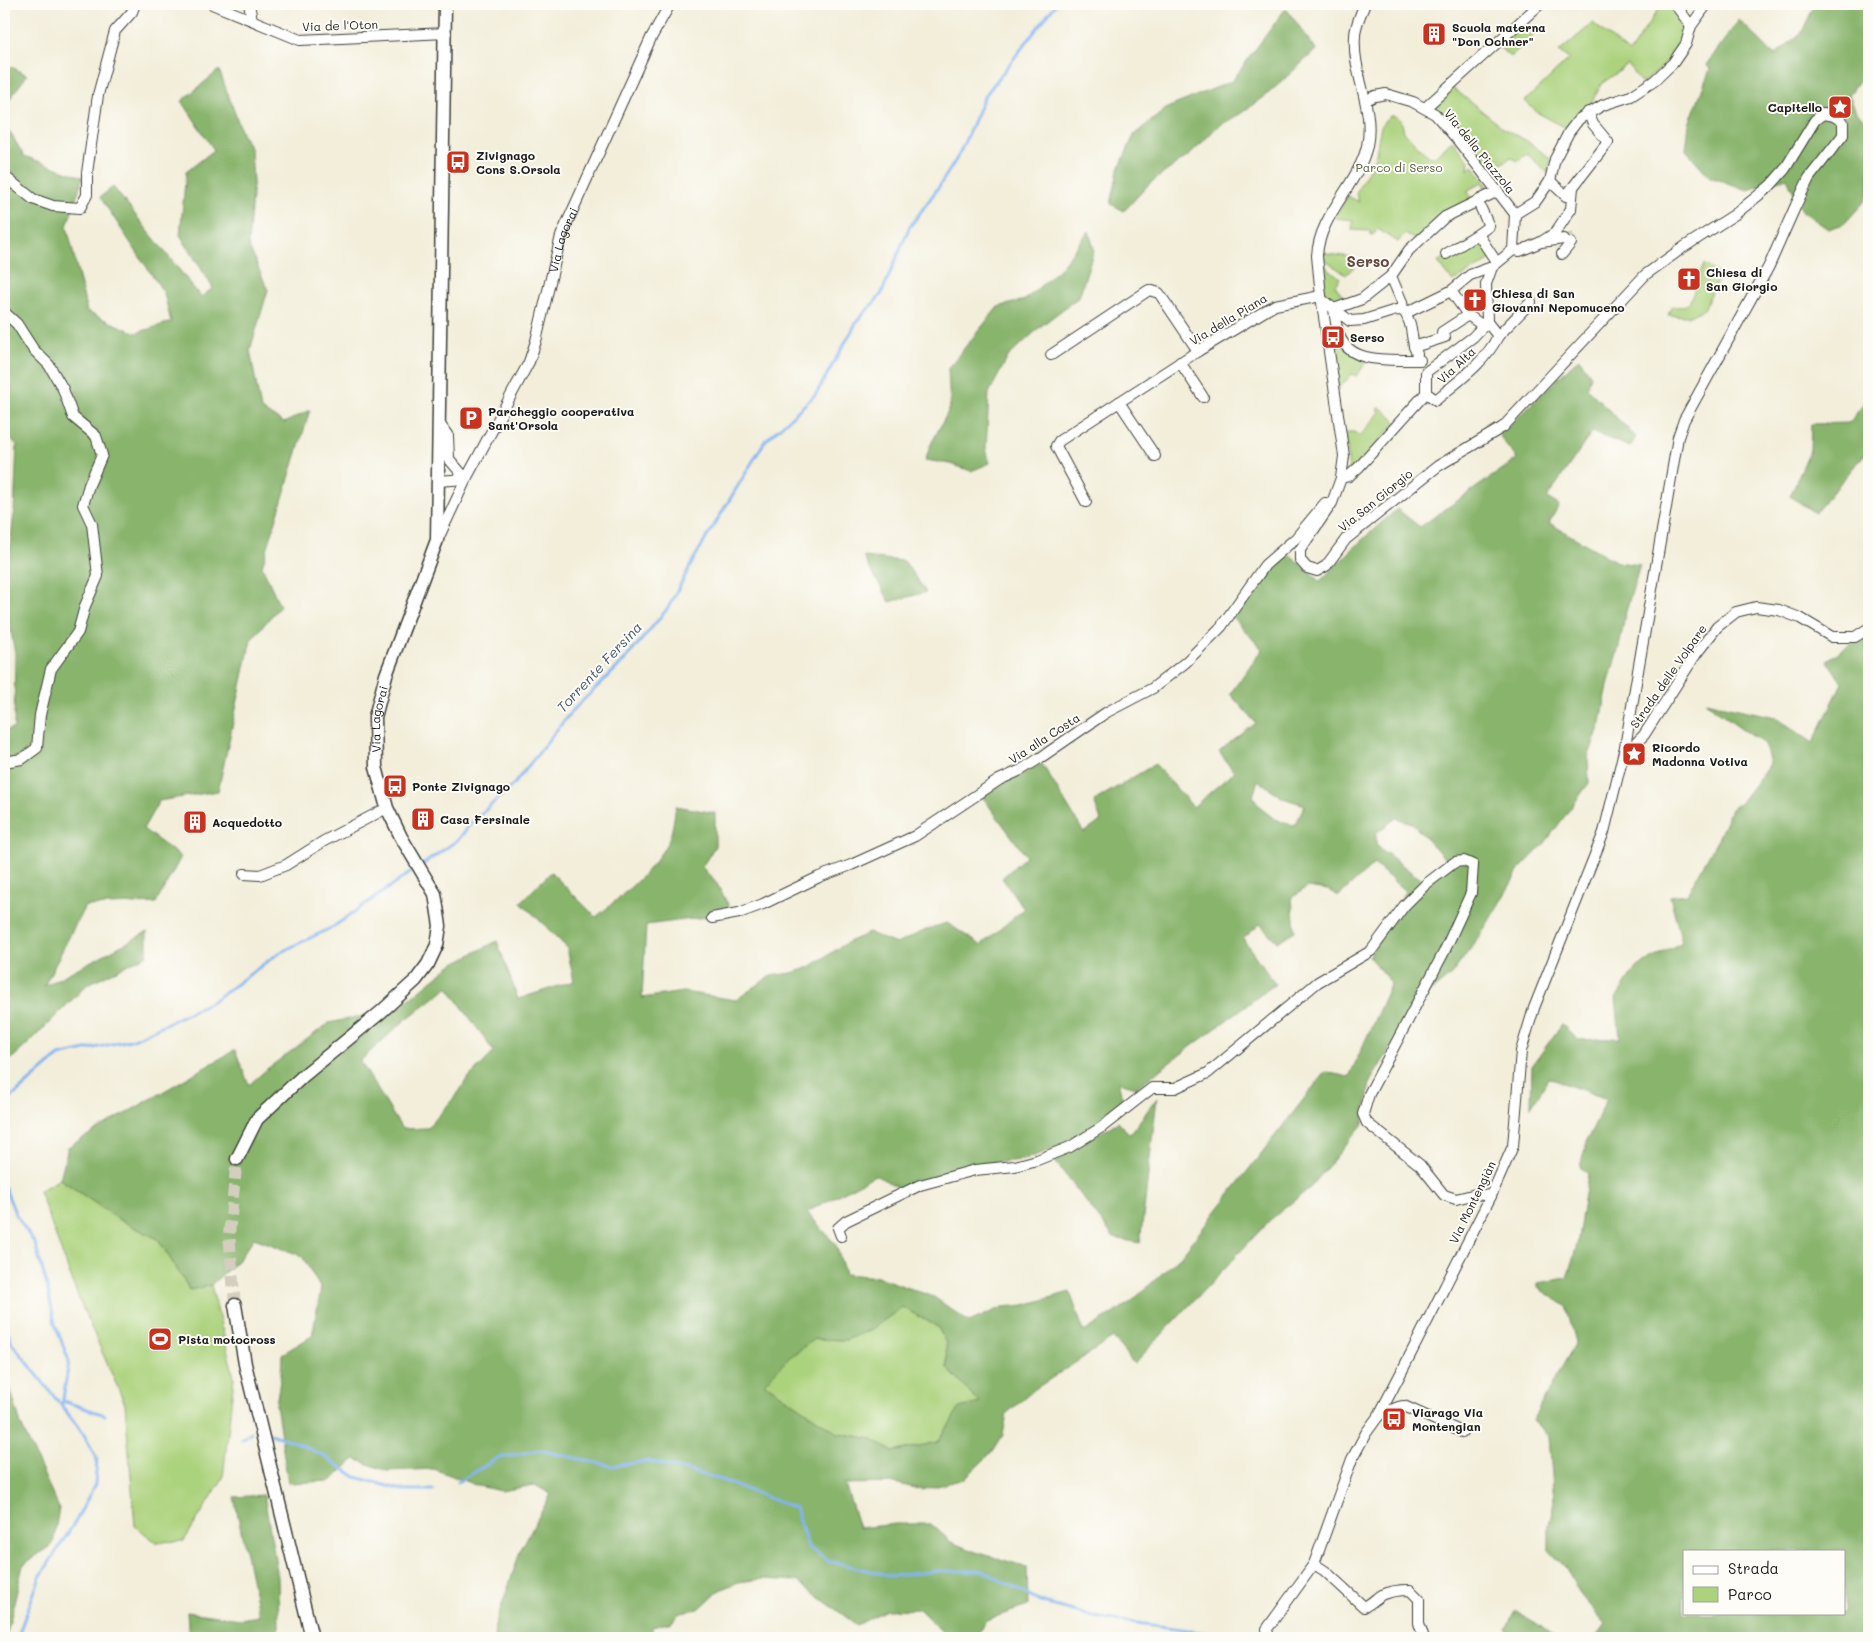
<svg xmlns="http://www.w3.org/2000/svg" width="1873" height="1642" font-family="Mali,sans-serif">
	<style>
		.green { fill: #abd27c; stroke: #64774c }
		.forest { fill: #88b46c; stroke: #526844; fill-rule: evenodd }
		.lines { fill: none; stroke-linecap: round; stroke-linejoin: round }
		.stream { stroke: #84b5f0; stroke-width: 3 }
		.minor-tunnel { stroke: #d3cebe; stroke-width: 10; stroke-dasharray: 10 5; stroke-linecap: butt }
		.major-tunnel { stroke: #d3cebe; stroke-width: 12; stroke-dasharray: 12 6; stroke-linecap: butt }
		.minor-casing { stroke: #3c3c38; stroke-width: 12 }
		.major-casing { stroke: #3c3c38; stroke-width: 15 }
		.minor { stroke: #fff; stroke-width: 10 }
		.major { stroke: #fff; stroke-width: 12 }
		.labels { text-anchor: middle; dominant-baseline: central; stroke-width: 4; stroke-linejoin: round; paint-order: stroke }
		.street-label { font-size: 12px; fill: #1c1c1c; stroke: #fdfcf7 }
		.poi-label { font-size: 12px; font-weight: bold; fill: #1c1c1c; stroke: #fdfcf7; text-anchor: start }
		.park-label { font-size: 12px; fill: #4e5c3e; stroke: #fdfcf7 }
		.water-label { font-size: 14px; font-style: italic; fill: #465971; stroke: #fdfcf7 }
		.quarter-label { font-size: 15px; font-weight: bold; fill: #654b41; stroke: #fdfcf7 }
	</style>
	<rect width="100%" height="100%" fill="#fdfcf7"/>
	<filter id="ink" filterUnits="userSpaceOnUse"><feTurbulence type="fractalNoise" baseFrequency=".02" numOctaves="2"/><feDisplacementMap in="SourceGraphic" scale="10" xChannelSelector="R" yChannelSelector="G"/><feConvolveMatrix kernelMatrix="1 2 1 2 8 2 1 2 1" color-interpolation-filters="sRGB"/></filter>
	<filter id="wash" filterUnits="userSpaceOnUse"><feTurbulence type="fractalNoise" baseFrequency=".0096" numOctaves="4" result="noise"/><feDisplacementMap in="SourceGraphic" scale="20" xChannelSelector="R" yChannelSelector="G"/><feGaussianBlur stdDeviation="1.12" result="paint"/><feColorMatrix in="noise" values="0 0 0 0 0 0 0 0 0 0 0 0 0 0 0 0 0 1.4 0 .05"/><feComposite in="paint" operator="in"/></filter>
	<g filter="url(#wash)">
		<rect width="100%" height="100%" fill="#f3eeda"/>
		<path class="green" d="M1662,4H1672C1676,9 1682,14 1685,19C1698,44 1658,71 1642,84L1628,65L1601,84L1588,109L1568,129L1538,113L1525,101L1569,59L1559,52L1593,23L1629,53Z
			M1526,21L1537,32L1510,57L1498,46Z
			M1453,88L1506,130L1527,141L1551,159L1548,173L1527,154L1517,161L1511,157L1498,167L1482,163L1436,111V105Z
			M1391,116H1396L1401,120L1404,132L1429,157L1435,156L1452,140L1469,160L1468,170L1473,165L1489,188L1488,193L1482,182L1467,191L1475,202L1415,240L1405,234L1398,242L1378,229L1373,235H1371V231L1352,230L1353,220L1335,218L1348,196L1359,202L1356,194C1361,182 1369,171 1374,159C1380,146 1376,122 1391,116Z
			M1477,236L1493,259L1453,282L1438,262Z
			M1323,253L1351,257L1356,265L1346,275L1323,258Z
			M1321,262L1340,278L1335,285L1341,294L1347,299L1334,303L1324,292Z
			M1704,264L1720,275L1704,309L1689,316L1668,315L1672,306C1691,310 1692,297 1696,283C1698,276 1702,270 1704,264Z
			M1341,344L1368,361L1356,376L1352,374L1339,388L1334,346Z
			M1380,407L1397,422L1349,473L1346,432H1354L1360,436L1380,412L1378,410Z
			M60,1179L118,1219L158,1239L190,1290L211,1285L234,1377L223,1478L184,1541L156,1542L135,1526L125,1404L80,1302L39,1191Z
			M902,1307L938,1327L946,1343L947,1368L980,1403L960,1408L938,1442L893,1452L872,1439L838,1433L764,1383L791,1356L814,1339L846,1340L872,1329Z"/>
		<path class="forest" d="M1815,4H1869V72L1858,82L1849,95L1856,112L1869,123V192L1865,201L1844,224L1828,229L1802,211L1787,178L1748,190L1710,177L1686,150L1689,124L1710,69L1706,65L1739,20L1775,55L1802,32Z
			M1286,8L1316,50L1270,92L1240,114L1217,127L1191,154L1150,183L1124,211L1111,204L1118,171L1134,135L1167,108L1232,81Z
			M4,63L27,75L4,107Z
			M219,70L243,135L251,150L253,183L248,245L268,290L250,350L261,410L284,423L310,410L262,566L280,606L251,640L218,791L159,801L143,829L181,857L156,903L85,906L44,986L147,932V955L88,984L30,1042L4,1066V731L14,728L15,653L4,595L14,514L17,445L4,434V122L24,156L83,177L67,226L87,312L136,333L171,322L164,293L100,197L113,187L201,297L213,288L180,235L186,172L214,150L182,101Z
			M1089,231L1094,249L1079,297L1041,326L1008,357L989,393L986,449L990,463L971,471L951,464L925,460L931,444L950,408L948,368L998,307L1025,300L1059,269Z
			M1579,358L1591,376L1587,388L1636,437L1630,447L1592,432L1547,498L1559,505L1549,523L1617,562L1640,565L1625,614L1620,643L1608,685L1601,722L1588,758L1589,783L1545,843L1519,870L1480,936L1451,975L1418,1002L1370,1082L1363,1124L1311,1187L1270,1220L1134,1364L1113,1338L1035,1389L1007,1413L1003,1435L993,1451L964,1479L922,1490L895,1483L845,1484L859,1528L896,1524H931L951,1542L976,1552L1027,1567L1028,1606L986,1620L975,1638L941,1631L919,1609L886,1610L857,1625L797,1581L763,1579L738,1582L717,1592L699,1609L680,1612L672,1622L652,1627V1638H494L495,1625L521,1549L551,1494L535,1485L501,1491L478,1486L434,1469L387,1471L355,1459L331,1481L288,1483L276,1404L281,1375L282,1354L312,1336L321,1289L302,1256L254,1238L239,1259L211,1285L190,1290L158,1239L118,1219L60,1179L68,1147L235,1050L249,1085L267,1069L329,1023L397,1009L451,965L497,941L518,999L574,981L567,948L521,902L551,872L596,917C620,898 655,868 668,841C673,831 674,817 676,806L715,813V846L702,867L717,884L729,906L722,915L646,925L642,998L683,992L736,1000L770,976L792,973L810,967L848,942L869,933L896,944L928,929L947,923L981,945L1024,909L1002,878L1026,856L981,795L1042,764L1084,833L1101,821L1094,801L1155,764L1193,807L1234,772L1219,752L1256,723L1230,694L1262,649L1231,616L1289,554L1320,581L1363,539L1397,509L1420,527L1517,459L1499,435ZM1258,780L1283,798L1305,805L1295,825C1275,822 1263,813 1253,796ZM1396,818L1412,823L1450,864L1424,882L1376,845V833ZM1374,864L1405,891L1369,957L1391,983L1349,1077L1325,1072L1181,1256L1131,1302L1084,1332L1070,1292L1025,1305L1003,1307L969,1322L934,1297L878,1277L845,1274L836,1245L807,1212L875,1175L907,1192L940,1179L972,1164L1023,1160L1051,1150L1083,1134L1124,1105L1118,1082L1137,1087L1275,984L1243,939L1260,924L1277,942L1295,931L1292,898L1307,887L1328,890L1339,896ZM448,987L494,1052L467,1079L459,1092L428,1128L402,1129L360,1061L404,1021ZM902,1307L938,1327L946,1343L947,1368L980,1403L960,1408L938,1442L893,1452L872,1439L838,1433L764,1383L791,1356L814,1339L846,1340L872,1329Z
			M1869,397V452L1863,456L1815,513L1790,496L1810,450L1811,424L1849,423Z
			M863,557L904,561L926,592L890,602Z
			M1869,632V1638H1595L1606,1624L1582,1597L1565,1567L1549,1550V1525L1554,1501L1549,1437L1532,1421L1576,1342L1566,1306L1538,1288V1283L1567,1278L1577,1245L1588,1174L1580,1167L1588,1138L1607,1099L1549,1078L1531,1107L1532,1066L1562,1024L1578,1040L1620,1038L1616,998L1636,968L1682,942L1670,896L1687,894L1718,839L1731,809L1742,801L1770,764L1765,745L1705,702L1776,717L1813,743L1842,683L1827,660ZM1684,1551H1844V1613H1684Z
			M1157,1098L1140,1243L1114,1238L1054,1160L1118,1122L1130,1134Z
			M4,1367L21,1425L59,1508L53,1544L23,1565L6,1638H4Z
			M264,1495L278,1577L279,1627L275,1638H189L187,1612L240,1619L259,1616L234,1497Z
			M1515,1611L1536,1623L1556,1638H1518L1506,1629Z"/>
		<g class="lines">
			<path class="stream" d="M422,865L459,839L470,824L514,784L571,712L624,661L668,608L695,557L765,441L816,394L858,320L881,295L909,228L938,188L959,155L984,97L1056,4
				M4,1104L59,1056L134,1039L213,1001L279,953L333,927L417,868
				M4,1186L16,1215L35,1244L46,1282L55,1324L69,1361L62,1405
				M4,1321L12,1343L83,1433L97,1459L95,1484L77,1519L40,1577L17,1638
				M63,1401L105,1415
				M270,1434L295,1442L324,1456L356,1477L402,1490H433
				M242,1439L251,1432
				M458,1482L498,1458L539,1450L612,1466L649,1461L716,1478L795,1508L808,1547L828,1561L892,1576L936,1571H984L1040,1602L1099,1618L1182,1629L1232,1638"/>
		</g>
	</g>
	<g filter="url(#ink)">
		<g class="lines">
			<path class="minor-tunnel" d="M1564,239L1575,237L1571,243"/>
			<path class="major-tunnel" d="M235,1305L229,1234L237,1159"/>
			<g class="minor-casing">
				<g id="minor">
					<path d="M212,4L300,40L446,33"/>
					<path d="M249,4L252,20"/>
					<path d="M1675,4L1691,26"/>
					<path d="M1366,100L1375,96L1386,94L1413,102L1435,114L1456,138L1515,214"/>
					<path d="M1425,108L1540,4"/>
					<path d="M4,176L33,199L53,206L80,208L87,195V173L98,95L115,31L132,12L135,4"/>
					<path d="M1550,181L1566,196L1608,142L1593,124L1588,112"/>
					<path d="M1478,202L1489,226L1478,234L1497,263"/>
					<path d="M1541,242L1555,233L1571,209L1573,187"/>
					<path d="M1513,250L1520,251L1541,242L1564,239"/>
					<path d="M1446,254L1478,234"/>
					<path d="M1562,254L1571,243"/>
					<path d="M1391,276L1362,299L1334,309C1335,317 1336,325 1338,332C1348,366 1392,359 1420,360"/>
					<path d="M1451,291L1468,315L1483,326"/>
					<path d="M1321,299L1350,321L1364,320L1396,310L1410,311L1451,291L1470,275L1492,267L1513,250L1515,214L1536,201L1550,181L1555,159L1569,132L1579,119L1603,105L1631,96L1654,81L1673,63L1686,44L1691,26L1707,4"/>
					<path d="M1403,310L1402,302L1391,276L1409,250L1445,217L1498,191"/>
					<path d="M1403,310C1415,326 1409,337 1417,354"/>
					<path d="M4,312L17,324L33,349L49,365L63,389L73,417L96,436L102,455L89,485L83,505L92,524L98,576L85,606L78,632L51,669L40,715L37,748L22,759L4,762"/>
					<path d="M1487,322L1486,284L1492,267"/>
					<path d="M1498,336L1531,302"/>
					<path d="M1414,347L1445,337L1442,332L1468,315"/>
					<path d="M1051,355L1149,290L1159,293L1198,351"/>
					<path d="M1180,362L1203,397"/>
					<path d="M1426,393L1436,400C1458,381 1485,363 1498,336L1487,322"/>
					<path d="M1119,402L1155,456"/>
					<path d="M439,423L448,436L449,459L466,479"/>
					<path d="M1341,478L1349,476L1359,467L1426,393V372L1473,337L1487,322"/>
					<path d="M438,481L466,479"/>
					<path d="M1086,502L1056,446L1059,441L1198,351L1275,305L1321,296"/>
					<path id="s1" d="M438,539L466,479L529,362L536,341L561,236L651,38L670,4"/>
					<path d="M1625,747L1635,744L1644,735L1696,654L1717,627L1736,612L1756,607L1779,610L1800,618L1832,637H1855L1869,628"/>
					<path d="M244,874L260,875L286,865L324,841L387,808"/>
					<path d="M712,918L739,913L763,904L819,877L851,865L915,836L999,780L1021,770L1040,758L1107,712L1153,688L1186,662L1221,627L1265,565L1296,538L1325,503"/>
					<path d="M841,1236L838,1228L846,1221L920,1185L975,1170L1015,1166L1037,1160L1070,1147L1102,1127L1152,1088H1175L1208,1073L1318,982L1371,951L1404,906L1426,884L1455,862L1464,861L1473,865L1471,893L1444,952L1369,1094L1363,1114L1367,1123L1420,1165L1444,1195L1456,1199L1476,1194L1491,1196"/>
					<path d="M1379,1415C1389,1413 1395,1406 1404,1406L1462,1432"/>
					<path d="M1314,1564L1325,1571L1364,1607C1371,1604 1375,1599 1381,1595C1390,1591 1400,1590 1410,1590L1419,1599V1623L1424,1638"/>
					<path d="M1269,1638L1267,1629L1314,1564L1352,1459L1366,1433L1379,1415L1404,1367L1491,1196L1513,1146L1521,1051L1534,1008L1604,832L1625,747L1678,437L1684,420L1769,266L1796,205L1809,178L1843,135V122L1834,116L1823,114L1815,120L1785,169L1770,186L1734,215L1684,247L1645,275L1503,427L1438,466L1346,539L1326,566L1317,571L1307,568L1300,560V550L1332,503L1341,478L1344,456L1321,296L1317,256C1319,215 1358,185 1367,146C1375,108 1352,74 1355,36C1355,26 1361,13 1365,4"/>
				</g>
			</g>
			<g class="major-casing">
				<g id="major">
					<path id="s2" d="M237,1159L257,1119L303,1076L381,1012L416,980L428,964L437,945L440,926L435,894L401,837L387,808L376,767L375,717L386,675L437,540L445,4"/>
					<path d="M235,1305L245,1364L312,1638"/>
				</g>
			</g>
			<use href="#minor" class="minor"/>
			<use href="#major" class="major"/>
		</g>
	</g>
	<defs>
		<g id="building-square" transform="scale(1.25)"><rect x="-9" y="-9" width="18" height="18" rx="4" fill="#c8321e" stroke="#fdfcf7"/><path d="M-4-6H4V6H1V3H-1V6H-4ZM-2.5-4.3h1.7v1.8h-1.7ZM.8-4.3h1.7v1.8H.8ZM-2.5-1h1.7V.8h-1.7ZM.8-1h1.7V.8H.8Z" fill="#fff"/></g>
		<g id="sight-square" transform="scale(1.25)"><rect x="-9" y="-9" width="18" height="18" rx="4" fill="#c8321e" stroke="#fdfcf7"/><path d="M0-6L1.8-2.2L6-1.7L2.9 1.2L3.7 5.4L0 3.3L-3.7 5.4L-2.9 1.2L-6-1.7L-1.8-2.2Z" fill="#fff"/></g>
		<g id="bus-square" transform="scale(1.25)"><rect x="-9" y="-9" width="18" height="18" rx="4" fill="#c8321e" stroke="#fdfcf7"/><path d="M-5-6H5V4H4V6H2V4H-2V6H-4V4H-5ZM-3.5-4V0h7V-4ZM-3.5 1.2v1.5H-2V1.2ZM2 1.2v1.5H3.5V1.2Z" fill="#fff"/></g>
		<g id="church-square" transform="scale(1.25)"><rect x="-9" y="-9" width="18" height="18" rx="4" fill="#c8321e" stroke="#fdfcf7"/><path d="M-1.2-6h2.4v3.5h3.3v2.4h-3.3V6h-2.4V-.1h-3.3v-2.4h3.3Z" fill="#fff"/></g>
		<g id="parking-square" transform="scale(1.25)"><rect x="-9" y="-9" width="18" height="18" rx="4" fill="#c8321e" stroke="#fdfcf7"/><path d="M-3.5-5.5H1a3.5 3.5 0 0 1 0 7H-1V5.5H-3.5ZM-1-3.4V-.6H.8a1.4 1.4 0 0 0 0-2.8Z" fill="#fff"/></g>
		<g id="stadium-square" transform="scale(1.25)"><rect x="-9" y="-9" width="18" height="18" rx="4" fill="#c8321e" stroke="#fdfcf7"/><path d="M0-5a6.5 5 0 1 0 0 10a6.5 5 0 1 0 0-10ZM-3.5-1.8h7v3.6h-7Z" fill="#fff"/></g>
	</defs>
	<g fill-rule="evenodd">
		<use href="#building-square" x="1434" y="34"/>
		<use href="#sight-square" x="1840" y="107"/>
		<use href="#bus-square" x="458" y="162"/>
		<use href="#church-square" x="1689" y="279"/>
		<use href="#church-square" x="1475" y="300"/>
		<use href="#bus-square" x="1333" y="337"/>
		<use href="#parking-square" x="471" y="418"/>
		<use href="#sight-square" x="1634" y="754"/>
		<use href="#bus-square" x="395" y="786"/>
		<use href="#building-square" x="423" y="819"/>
		<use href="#building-square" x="195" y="822"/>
		<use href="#stadium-square" x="160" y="1339"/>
		<use href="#bus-square" x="1394" y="1419"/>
	</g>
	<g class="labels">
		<g class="street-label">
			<text transform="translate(340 25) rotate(-2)">Via de l'Oton</text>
			<text transform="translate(1480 151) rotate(51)">Via della Piazzola</text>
			<text stroke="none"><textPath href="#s1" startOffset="326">Via Lagorai</textPath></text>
			<text transform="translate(1228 319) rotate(-31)">Via della Piana</text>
			<text transform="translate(1456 365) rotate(-43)">Via Alta</text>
			<text transform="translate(1375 500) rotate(-39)">Via San Giorgio</text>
			<text transform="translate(1668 676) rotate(-55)">Strada delle Volpare</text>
			<text stroke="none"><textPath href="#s2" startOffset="538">Via Lagorai</textPath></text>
			<text transform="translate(1044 738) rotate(-33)">Via alla Costa</text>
			<text transform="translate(1472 1202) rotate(-64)">Via Montengiàn</text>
		</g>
		<g class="poi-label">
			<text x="1452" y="27">Scuola materna<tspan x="1452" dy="14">"Don Ochner"</tspan></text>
			<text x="1822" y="107" text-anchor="end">Capitello</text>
			<text x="476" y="155">Zivignago<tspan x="476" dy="14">Cons S.Orsola</tspan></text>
			<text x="1706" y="272">Chiesa di<tspan x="1706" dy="14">San Giorgio</tspan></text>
			<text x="1492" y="293">Chiesa di San<tspan x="1492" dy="14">Giovanni Nepomuceno</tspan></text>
			<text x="1350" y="337">Serso</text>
			<text x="488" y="411">Parcheggio cooperativa<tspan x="488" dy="14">Sant'Orsola</tspan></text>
			<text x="1652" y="747">Ricordo<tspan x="1652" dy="14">Madonna Votiva</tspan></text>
			<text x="412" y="786">Ponte Zivignago</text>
			<text x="440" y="819">Casa Fersinale</text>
			<text x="212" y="822">Acquedotto</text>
			<text x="178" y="1339">Pista motocross</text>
			<text x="1412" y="1412">Viarago Via<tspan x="1412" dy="14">Montengian</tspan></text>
		</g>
		<g class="park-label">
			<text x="1399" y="167">Parco di Serso</text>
		</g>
		<g class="water-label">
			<text transform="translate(599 667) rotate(-47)">Torrente Fersina</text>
		</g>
		<g class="quarter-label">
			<text x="1368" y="261">Serso</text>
		</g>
	</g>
	<rect width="1873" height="1642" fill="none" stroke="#fdfcf7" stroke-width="20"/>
	<rect x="1683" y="1550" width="162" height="65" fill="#fdfcf7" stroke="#a3a29f"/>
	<rect x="1693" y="1566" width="25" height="8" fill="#ffffff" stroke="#a3a29f"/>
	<text x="1728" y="1574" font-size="15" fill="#1c1c1c">Strada</text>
	<rect x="1693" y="1587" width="25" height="15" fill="#abd27c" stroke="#a3a29f"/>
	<text x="1728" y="1600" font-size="15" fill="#1c1c1c">Parco</text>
</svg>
